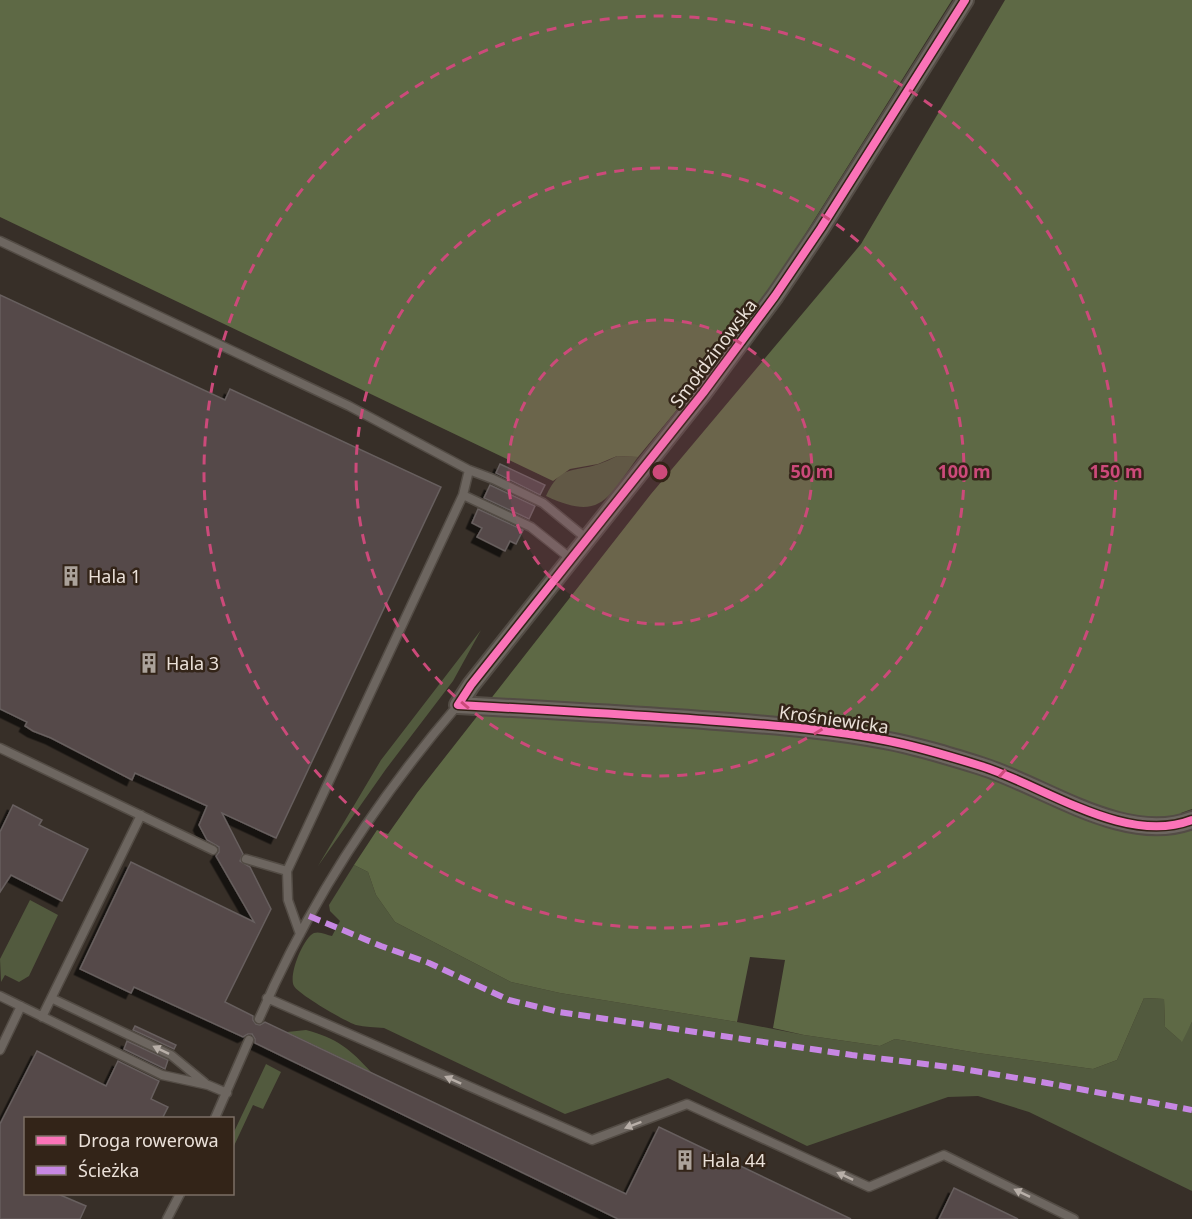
<svg xmlns="http://www.w3.org/2000/svg" width="1192" height="1219" font-family="'Noto Sans',sans-serif">
	<style>
		.green { fill: #525a3e }
		.forest { fill: #5e6945 }
		.building { fill: #554a4a; stroke: #675f5e; stroke-width: 1.5; filter: url(#shadow) }
		.lines { fill: none; stroke-linecap: round; stroke-linejoin: round }
		.service-casing { stroke: #534c45; stroke-width: 11 }
		.minor-casing { stroke: #534c45; stroke-width: 20 }
		.service { stroke: #6d6660; stroke-width: 8 }
		.minor { stroke: #6d6660; stroke-width: 16 }
		.quiet { stroke: #c787e3; stroke-width: 6; stroke-dasharray: 12 6; stroke-linecap: butt }
		.cycleway-casing { stroke: #332418; stroke-width: 11 }
		.cycleway { stroke: #fb73b8; stroke-width: 8 }
		.oneway { fill: #b8afa8 }
		.ring { fill: none; stroke: #cc4a7a; stroke-width: 3; stroke-dasharray: 10 8 }
		.labels { text-anchor: middle; dominant-baseline: central; stroke-width: 5; stroke-linejoin: round; paint-order: stroke }
		.street-label { font-size: 18px; fill: #eae0d8; stroke: #332418 }
		.poi-label { font-size: 18px; fill: #eae0d8; stroke: #332418; text-anchor: start }
		.centre { fill: #cc4a7a; stroke: #332418; stroke-width: 3 }
		.ring-label { font-size: 18px; text-anchor: middle; font-weight: bold; fill: #cc4a7a; stroke: #332418; stroke-width: 5; stroke-linejoin: round; paint-order: stroke }
	</style>
	<defs>
		<filter id="shadow"><feDropShadow dx="-5.5" dy="5.5" stdDeviation="0" flood-color="#0009"/></filter>
	</defs>
	<rect width="100%" height="100%" fill="#372f28"/>
	<path class="green" d="M617,456L638,457C607,499 601,522 546,496C561,464 571,473 599,464C605,462 611,459 617,456Z
		M481,630L453,681L386,769L318,866L381,760Z
		M354,865L368,872L376,895L395,922L511,982L560,993L737,1022L804,1035L880,1046L895,1039L978,1053L1093,1069L1117,1060L1144,998L1164,999L1165,1027L1181,1041L1192,1022V1191L1029,1112L978,1096L948,1097L807,1146L668,1078L565,1114L384,1028C375,1027 365,1027 356,1025C346,1022 298,994 294,986C288,976 303,938 314,933C320,931 327,935 332,936L340,921L330,911L329,905Z
		M30,900L58,915L29,976L19,982L5,975L1,982L0,959Z
		M306,1030C337,1038 350,1049 371,1072L287,1032Z
		M266,1064L281,1072L263,1109L253,1105L233,1148V1134Z"/>
	<path class="forest" d="M0,0H952L784,268L699,383L638,457L617,456L598,464L570,469L553,481L0,217Z
		M1005,0H1192V809L1181,813L1177,834L1192,830V1022L1182,1042L1165,1027L1164,999L1144,998L1117,1060L1093,1069L978,1053L895,1039L880,1046L804,1035L773,1028L785,960L750,957L737,1022L560,993L511,982L395,922L376,895L368,872L354,865L377,830L388,834L417,793L651,494L861,244Z"/>
	<path class="building" d="M0,295L225,400L230,389L441,487L276,838L222,813L243,854L240,861L250,867L271,909L225,1002L253,1016V1020L256,1024L260,1025L265,1022L626,1194L659,1127L851,1219H618L255,1043V1039L252,1034H248L243,1037L134,987L131,993L80,969L131,862L254,922L216,856L219,852V847L207,840L199,825L207,806L135,773L132,780L51,738L33,731L25,726L27,722L0,709Z
		M500,464L545,485L540,495L496,473Z
		M490,485L535,506L529,519L484,498Z
		M478,509L523,530L516,544L510,541L505,551L477,537L482,528L472,523Z
		M13,805L42,820L39,825L88,849L62,901L11,875L0,892V832Z
		M135,1026L176,1045L174,1049L133,1030Z
		M127,1041L168,1060L165,1069L124,1049Z
		M37,1051L106,1086L118,1061L159,1081L151,1099L168,1107L162,1119H26V1194H58L86,1206L80,1219H0V1124Z
		M954,1188L1018,1219H939Z"/>
	<g class="lines">
		<g class="service-casing">
			<path id="service" d="M0,241L349,406L469,470L493,479L543,503L587,539
				M463,495L531,527L570,558
				M0,748L213,850
				M246,859L287,871L463,495L469,470
				M287,871L288,900L300,934
				M0,996L162,1075L208,1085L227,1093
				M267,998L592,1140L687,1104L869,1187L944,1155L1074,1219
				M53,999L171,1055L205,1083
				M42,1017L141,815
				M259,1019C308,905 377,799 458,705
				M0,1050L21,1006
				M215,1118L249,1040
				M167,1219L180,1194"/>
		</g>
		<g class="minor-casing">
			<path id="minor" d="M965,0L821,228L775,296L703,393L471,685L458,705C549,710 640,715 730,722C782,726 833,730 884,740C917,746 949,756 981,766C1043,785 1125,846 1192,820"/>
		</g>
		<use href="#service" class="service"/>
		<use href="#minor" class="minor"/>
		<path class="quiet" d="M309,916L381,946L429,963L509,1000L559,1012L852,1055L957,1068L1047,1083L1192,1110"/>
		<g class="cycleway-casing">
			<path id="cycleway" d="M965,0L821,228L775,296L703,393L471,685L458,705C549,710 640,715 730,722C782,726 833,730 884,740C917,746 949,756 981,766C1043,785 1125,846 1192,820"/>
		</g>
		<use href="#cycleway" class="cycleway"/>
	</g>
	<defs><path id="oneway-solid" d="M-6-.8H1V-3.2L6.5 0L1 3.2V.8H-6Z" transform="scale(1.5)"/></defs>
	<g class="oneway">
		<use href="#oneway-solid" transform="translate(161 1050) rotate(-154)"/>
		<use href="#oneway-solid" transform="translate(453 1080) rotate(-156)"/>
		<use href="#oneway-solid" transform="translate(633 1125) rotate(159)"/>
		<use href="#oneway-solid" transform="translate(845 1176) rotate(-155)"/>
		<use href="#oneway-solid" transform="translate(1022 1193) rotate(-154)"/>
	</g>
	<circle cx="660" cy="472" r="152" fill="#cc4a7a" fill-opacity=".12"/>
	<g class="ring">
		<circle cx="660" cy="472" r="152"/>
		<circle cx="660" cy="472" r="304"/>
		<circle cx="660" cy="472" r="456"/>
	</g>
	<defs>
		<g id="building-bare" transform="scale(1.62)"><path d="M-4-6H4V6H1V3H-1V6H-4ZM-2.5-4.3h1.7v1.8h-1.7ZM.8-4.3h1.7v1.8H.8ZM-2.5-1h1.7V.8h-1.7ZM.8-1h1.7V.8H.8Z" fill="#aba29a" stroke="#332418" stroke-width="2.5" paint-order="stroke"/></g>
	</defs>
	<g fill-rule="evenodd">
		<use href="#building-bare" x="71" y="576"/>
		<use href="#building-bare" x="149" y="663"/>
		<use href="#building-bare" x="685" y="1160"/>
	</g>
	<g class="labels">
		<g class="street-label">
			<text transform="translate(713 353) rotate(-53)">Smołdzinowska</text>
			<text transform="translate(834 719) rotate(8)">Krośniewicka</text>
		</g>
		<g class="poi-label">
			<text x="88" y="576">Hala 1</text>
			<text x="166" y="663">Hala 3</text>
			<text x="702" y="1160">Hala 44</text>
		</g>
	</g>
	<circle cx="660" cy="472" r="9" class="centre"/>
	<g class="ring-label">
		<text x="812" y="478">50 m</text>
		<text x="964" y="478">100 m</text>
		<text x="1116" y="478">150 m</text>
	</g>
	<rect x="24" y="1117" width="210" height="78" fill="#332418" stroke="#7c6f65" stroke-width="1.5"/>
	<rect x="36" y="1136" width="30" height="9" fill="#fb73b8" stroke="#7c6f65" stroke-width="1.5"/>
	<text x="78" y="1147" font-size="18" fill="#eae0d8">Droga rowerowa</text>
	<rect x="36" y="1166" width="30" height="9" fill="#c787e3" stroke="#7c6f65" stroke-width="1.5"/>
	<text x="78" y="1177" font-size="18" fill="#eae0d8">Ścieżka</text>
</svg>
